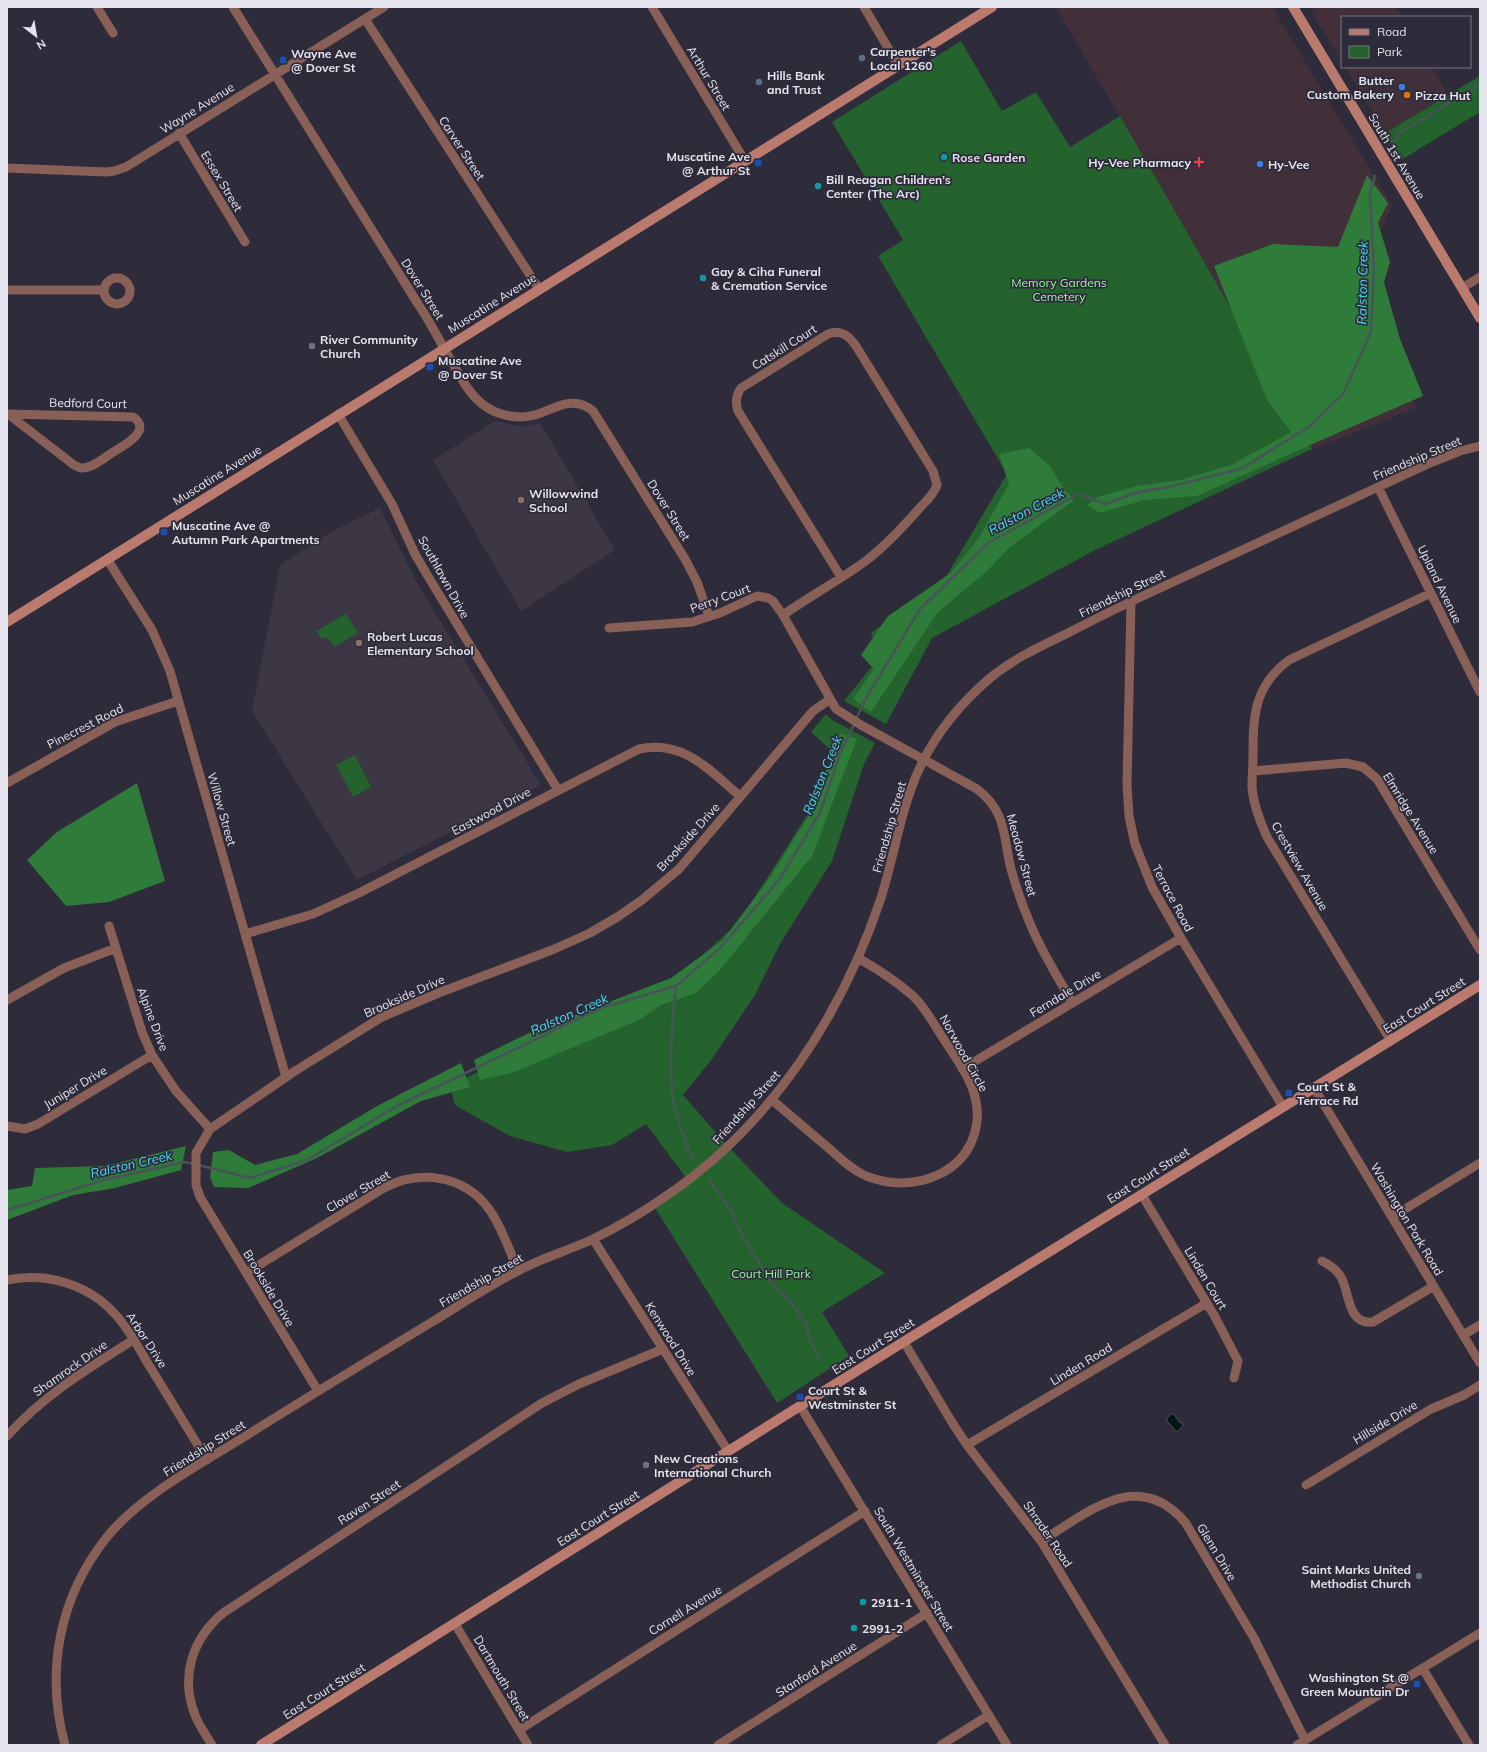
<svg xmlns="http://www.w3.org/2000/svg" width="1487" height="1752" font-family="Mulish,sans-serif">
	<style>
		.commercial { fill: #412f3a }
		.education { fill: #3c3645 }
		.green { fill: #24622e }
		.forest { fill: #2f7b3a }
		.water { fill: #041618; stroke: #485458 }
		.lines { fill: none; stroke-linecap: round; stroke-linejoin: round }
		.stream { stroke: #485458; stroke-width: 2.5 }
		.street { stroke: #896057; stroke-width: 9 }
		.secondary { stroke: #bb7a6e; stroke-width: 10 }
		.service-dot { fill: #5c6f8a; stroke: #2e2c3b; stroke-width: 1.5 }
		.transit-dot { fill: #1a4fb4; stroke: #2e2c3b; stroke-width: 1.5 }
		.shop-dot { fill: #3f7fe0; stroke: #2e2c3b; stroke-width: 1.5 }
		.food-dot { fill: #e8710a; stroke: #2e2c3b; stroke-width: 1.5 }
		.culture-dot { fill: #0f9aa8; stroke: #2e2c3b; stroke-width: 1.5 }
		.health-dot { fill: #e0444e; stroke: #2e2c3b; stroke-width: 1.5 }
		.worship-dot { fill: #6b7280; stroke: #2e2c3b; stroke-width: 1.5 }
		.education-dot { fill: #8d6e63; stroke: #2e2c3b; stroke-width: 1.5 }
		.labels { text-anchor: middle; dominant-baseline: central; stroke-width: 3.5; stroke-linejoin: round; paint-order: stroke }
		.poi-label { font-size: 12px; font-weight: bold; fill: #e5e4ee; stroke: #2e2c3b; text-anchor: start }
		.street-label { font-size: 12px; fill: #e5e4ee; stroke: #2e2c3b }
		.park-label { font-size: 12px; fill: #95f89e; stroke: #2e2c3b }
		.water-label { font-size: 13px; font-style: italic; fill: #49daee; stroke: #2e2c3b }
	</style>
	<rect width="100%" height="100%" fill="#2e2c3b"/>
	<path class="commercial" d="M1056,7H1272L1392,205L1361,280L1416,408L1312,449Z
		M1317,7H1396L1402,17H1342V62L1311,11Z
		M1345,67H1432L1448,95L1385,133Z"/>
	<path class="education" d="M495,421L524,427L540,423L615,550L521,611L433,460Z
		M380,508L417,583L541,785L357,880L252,711L280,565L331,532Z"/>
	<path class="green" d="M961,41L1002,111L1036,92L1070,147L1120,116L1312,449L1095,550L932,638L886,724L844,701L882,654L871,633L947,575L1007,474L878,256L903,240L832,122Z
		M1480,76V112L1401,160L1385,133Z
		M346,614L358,633L334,647L328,638L325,639L323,637L321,638L316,631Z
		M826,714L832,720L875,743L864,764L832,861L780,944L755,995L712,1059L683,1095L724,1142L782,1203L885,1273L822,1312L849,1356L777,1403L655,1208L690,1183L646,1124L612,1145L567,1152L510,1136L455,1105L450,1085L674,981L739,922L811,809L834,753L811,732Z
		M355,755L371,787L353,797L336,765Z"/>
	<path class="forest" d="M1367,175L1388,203L1378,223L1390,262L1384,282L1400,339L1423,396L1317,442L1197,496L1143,500L1100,513L1087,505L1098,497L1137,486L1181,480L1231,465L1291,432L1267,400L1214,266L1273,244L1338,247Z
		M1029,448L1050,466L1065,491L1074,500L1010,547L986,572L938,612L871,712L853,699L874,669L861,655L888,616L951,573L978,539L1009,484L999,454Z
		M840,733L857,739L812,856L720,970L696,993L661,1005L639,1020L514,1072L480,1080L474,1060L529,1033L671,978L722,941L769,879L811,812Z
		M137,783L165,881L109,902L66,906L27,860L57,832Z
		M461,1063L470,1087L421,1101L317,1158L248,1188L214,1187L210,1177L213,1152L229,1150L255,1165L297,1154L377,1106Z
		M186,1146L181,1170L115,1188L73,1195L7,1220V1190L32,1186L35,1168L105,1166Z"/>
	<path class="water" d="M1173,1413L1180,1423L1182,1422L1183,1426L1177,1432L1167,1421V1418Z"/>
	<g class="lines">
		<path class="stream" d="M1393,144L1401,132L1480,84
			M856,719L866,698L920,609L988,543L1078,494L1106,504L1135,493L1173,486L1243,468L1310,426L1343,394L1371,332L1374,270L1370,193L1375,176
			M676,986C672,1021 669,1056 672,1090C674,1113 684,1137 692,1158
			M198,1165L250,1178L307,1160L399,1105L601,1008L676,986L720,948L779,880L820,813L841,751L854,724
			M709,1180L730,1209L744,1239L771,1282L790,1301L805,1322L812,1345L819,1358
			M7,1210L104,1180L184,1162L194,1164"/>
		<path class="street" d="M97,7L113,33
			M233,7C294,106 356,205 418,304C431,323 441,344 453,364C461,378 468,392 481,403C495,415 517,420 535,415C555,409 573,394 593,411L685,559L697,582L709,616
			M652,7L745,161
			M864,7L898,65
			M365,19L539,289
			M179,133L245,242
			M7,168L107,172L114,171L126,167L384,7
			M104 291a13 13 0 1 1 26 0a13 13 0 1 1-26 0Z
			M1462,288L1480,277
			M7,290H104
			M8,414L133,417C154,431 121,447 110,454C103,459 92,468 82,468C79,468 76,466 74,465Z
			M338,414L392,504L415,554L426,573L558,790
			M1378,487L1480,692
			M107,559L152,630L170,671L286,1077
			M1131,602L1127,785L1129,816L1135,844L1152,887L1181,938L1283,1107
			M783,615C810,596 840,580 867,560C885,546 902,528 917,511C924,503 934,495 937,485L933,471L856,346C849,336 841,329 828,334L741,388C736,395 735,402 738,411L841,577
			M609,628L692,622L720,613L757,596L768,598L773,601L783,615L836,709L861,725L977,789C1007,812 1003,836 1011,869C1016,887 1022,904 1029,921C1040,949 1057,976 1072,1002
			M1253,771L1346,763L1363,767L1377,779L1480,950
			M7,783L115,722L178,701
			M109,926L142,1032L152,1055L176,1091L210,1129
			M245,934L313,914L359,893L639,749C683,739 709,770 740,796
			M7,1000L64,968L116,948
			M1391,1041L1267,837C1260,821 1253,804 1252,787C1252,776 1253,766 1253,756C1253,716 1254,686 1289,660L1431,593
			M962,1069L1181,938
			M1314,1088L1480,1363
			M772,1100C790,1115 807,1130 825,1145C838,1156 850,1169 866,1176C892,1186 918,1185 942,1173C955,1166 965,1156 971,1143C990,1101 963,1069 941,1035C933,1023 926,1009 915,998C898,982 879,970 858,958
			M7,1126L25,1129L38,1124L152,1055
			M1142,1195L1214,1315L1238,1361L1234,1378
			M1392,1217L1480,1163
			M593,1239L728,1451
			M1322,1261C1330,1265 1338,1270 1342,1279C1350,1296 1348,1325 1373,1322L1434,1286
			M246,1273L384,1188C419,1169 464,1175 489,1209C502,1227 509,1250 518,1270
			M7,1280C46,1272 88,1284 115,1314C131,1331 142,1355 155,1375C172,1403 190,1432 207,1460
			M1463,1335L1480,1325
			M904,1342L953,1424L967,1445L1041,1541L1165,1745
			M318,1391L200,1197L196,1185V1153L210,1129L295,1071L382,1017L441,992L552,950L590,933L619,916L642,900L679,869L813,711L829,700
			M800,1406L1007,1745
			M7,1436C44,1395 87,1369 133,1340
			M967,1445L1207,1303
			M1306,1485L1431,1409L1464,1395L1480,1385
			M1041,1541C1088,1513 1137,1467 1185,1522L1254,1638L1305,1740
			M455,1624L528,1745
			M1423,1669L1469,1745
			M519,1730L865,1511
			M65,1745C45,1672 59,1597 107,1537C140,1496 199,1465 244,1437C306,1398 369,1360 432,1322C460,1305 488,1286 518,1271C541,1258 567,1251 591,1240C618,1227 645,1211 669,1194C772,1123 842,1015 881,898C892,863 898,826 910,792C925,747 954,709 990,678C1013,659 1041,646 1068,633C1097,618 1127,603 1158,589C1248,547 1339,505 1430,463L1460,451L1480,446
			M212,1745C206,1735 199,1726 195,1715C180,1677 192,1639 223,1613L542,1403L579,1384L663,1349
			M718,1745L927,1613
			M941,1745L989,1715
			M1297,1745L1480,1633"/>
		<path class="secondary" d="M1293,7L1480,318
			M7,622L992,7
			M261,1745L800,1406L1480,985"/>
	</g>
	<g class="service-dot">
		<circle cx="862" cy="58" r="4"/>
		<circle cx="759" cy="82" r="4"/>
	</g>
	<g class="transit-dot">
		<rect x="279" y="56" width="8" height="8" rx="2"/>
		<rect x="754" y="159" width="8" height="8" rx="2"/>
		<rect x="426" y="363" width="8" height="8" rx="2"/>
		<rect x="160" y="528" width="8" height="8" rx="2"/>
		<rect x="1285" y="1089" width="8" height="8" rx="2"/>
		<rect x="796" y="1393" width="8" height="8" rx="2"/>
		<rect x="1413" y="1680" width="8" height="8" rx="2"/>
	</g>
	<g class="shop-dot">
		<circle cx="1402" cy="87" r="4"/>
		<circle cx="1260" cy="164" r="4"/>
	</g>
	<circle class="food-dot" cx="1407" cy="95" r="4"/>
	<g class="culture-dot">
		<circle cx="944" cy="157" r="4"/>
		<circle cx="818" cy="186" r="4"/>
		<circle cx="703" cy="278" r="4"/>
		<circle cx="863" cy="1602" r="4"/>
		<circle cx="854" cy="1628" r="4"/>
	</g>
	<path class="health-dot" d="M1197 156h4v4h4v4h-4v4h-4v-4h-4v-4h4z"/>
	<g class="worship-dot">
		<circle cx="312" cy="346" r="4"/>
		<circle cx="646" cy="1465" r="4"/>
		<circle cx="1419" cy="1576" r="4"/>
	</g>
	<g class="education-dot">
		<circle cx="521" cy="500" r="4"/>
		<circle cx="359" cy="643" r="4"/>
	</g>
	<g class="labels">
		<g class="poi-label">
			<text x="870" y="51">Carpenter's<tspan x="870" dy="14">Local 1260</tspan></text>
			<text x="291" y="53">Wayne Ave<tspan x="291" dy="14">@ Dover St</tspan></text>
			<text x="767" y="75">Hills Bank<tspan x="767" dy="14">and Trust</tspan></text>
			<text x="1394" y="80" text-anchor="end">Butter<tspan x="1394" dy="14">Custom Bakery</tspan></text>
			<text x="1415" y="95">Pizza Hut</text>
			<text x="750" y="156" text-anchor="end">Muscatine Ave<tspan x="750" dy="14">@ Arthur St</tspan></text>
			<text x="952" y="157">Rose Garden</text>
			<text x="1191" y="162" text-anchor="end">Hy-Vee Pharmacy</text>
			<text x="1268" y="164">Hy-Vee</text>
			<text x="826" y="179">Bill Reagan Children’s<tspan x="826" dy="14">Center (The Arc)</tspan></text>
			<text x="711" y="271">Gay &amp; Ciha Funeral<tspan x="711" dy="14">&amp; Cremation Service</tspan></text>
			<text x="320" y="339">River Community<tspan x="320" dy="14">Church</tspan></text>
			<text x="438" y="360">Muscatine Ave<tspan x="438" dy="14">@ Dover St</tspan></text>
			<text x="529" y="493">Willowwind<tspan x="529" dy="14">School</tspan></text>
			<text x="172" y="525">Muscatine Ave @<tspan x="172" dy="14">Autumn Park Apartments</tspan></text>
			<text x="367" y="636">Robert Lucas<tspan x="367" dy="14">Elementary School</tspan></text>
			<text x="1297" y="1086">Court St &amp;<tspan x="1297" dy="14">Terrace Rd</tspan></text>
			<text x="808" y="1390">Court St &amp;<tspan x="808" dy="14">Westminster St</tspan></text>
			<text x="654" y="1458">New Creations<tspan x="654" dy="14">International Church</tspan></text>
			<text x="1411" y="1569" text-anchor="end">Saint Marks United<tspan x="1411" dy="14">Methodist Church</tspan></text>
			<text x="871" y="1602">2911-1</text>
			<text x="862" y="1628">2991-2</text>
			<text x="1409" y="1677" text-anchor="end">Washington St @<tspan x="1409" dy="14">Green Mountain Dr</tspan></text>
		</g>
		<g class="street-label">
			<text transform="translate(709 78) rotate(59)">Arthur Street</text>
			<text transform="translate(197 108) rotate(-32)">Wayne Avenue</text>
			<text transform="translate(462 148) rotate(57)">Carver Street</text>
			<text transform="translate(1397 156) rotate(59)">South 1st Avenue</text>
			<text transform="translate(222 181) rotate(59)">Essex Street</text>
			<text transform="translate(423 289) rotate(58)">Dover Street</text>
			<text transform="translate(492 303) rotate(-32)">Muscatine Avenue</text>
			<text transform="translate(784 347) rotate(-32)">Catskill Court</text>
			<text transform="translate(88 403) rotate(1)">Bedford Court</text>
			<text transform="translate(1417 458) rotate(-23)">Friendship Street</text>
			<text transform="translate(217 475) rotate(-32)">Muscatine Avenue</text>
			<text transform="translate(669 510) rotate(58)">Dover Street</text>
			<text transform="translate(444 577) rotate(61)">Southlawn Drive</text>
			<text transform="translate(1440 584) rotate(64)">Upland Avenue</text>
			<text transform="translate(1122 593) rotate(-26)">Friendship Street</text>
			<text transform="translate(720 598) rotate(-20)">Perry Court</text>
			<text transform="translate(85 726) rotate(-27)">Pinecrest Road</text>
			<text transform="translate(222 809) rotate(74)">Willow Street</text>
			<text transform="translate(491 811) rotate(-28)">Eastwood Drive</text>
			<text transform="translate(1411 813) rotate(58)">Elmridge Avenue</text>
			<text transform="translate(889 827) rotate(-74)">Friendship Street</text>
			<text transform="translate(688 837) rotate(-48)">Brookside Drive</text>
			<text transform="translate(1022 855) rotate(75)">Meadow Street</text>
			<text transform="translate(1300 866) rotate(60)">Crestview Avenue</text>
			<text transform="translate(1173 898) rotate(62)">Terrace Road</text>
			<text transform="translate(1065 993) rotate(-31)">Ferndale Drive</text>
			<text transform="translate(404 996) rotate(-24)">Brookside Drive</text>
			<text transform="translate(1424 1005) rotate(-32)">East Court Street</text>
			<text transform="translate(153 1019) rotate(69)">Alpine Drive</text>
			<text transform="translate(964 1053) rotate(61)">Norwood Circle</text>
			<text transform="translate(75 1087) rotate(-31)">Juniper Drive</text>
			<text transform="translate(746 1107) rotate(-48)">Friendship Street</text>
			<text transform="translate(1148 1175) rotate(-32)">East Court Street</text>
			<text transform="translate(358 1191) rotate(-30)">Clover Street</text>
			<text transform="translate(1407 1219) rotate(59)">Washington Park Road</text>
			<text transform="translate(1206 1278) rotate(59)">Linden Court</text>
			<text transform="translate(481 1280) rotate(-30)">Friendship Street</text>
			<text transform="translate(269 1288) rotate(59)">Brookside Drive</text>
			<text transform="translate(671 1339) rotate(58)">Kenwood Drive</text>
			<text transform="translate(147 1340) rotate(57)">Arbor Drive</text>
			<text transform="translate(873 1346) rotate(-32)">East Court Street</text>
			<text transform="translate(1081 1364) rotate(-31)">Linden Road</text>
			<text transform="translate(70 1368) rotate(-35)">Shamrock Drive</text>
			<text transform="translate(1385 1422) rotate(-31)">Hillside Drive</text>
			<text transform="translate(204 1448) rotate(-32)">Friendship Street</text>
			<text transform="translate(369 1502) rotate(-33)">Raven Street</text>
			<text transform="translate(598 1518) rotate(-32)">East Court Street</text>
			<text transform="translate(1048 1534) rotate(56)">Shrader Road</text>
			<text transform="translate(1217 1552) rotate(59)">Glenn Drive</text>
			<text transform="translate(914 1569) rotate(59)">South Westminster Street</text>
			<text transform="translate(685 1610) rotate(-32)">Cornell Avenue</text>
			<text transform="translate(816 1669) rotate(-32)">Stanford Avenue</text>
			<text transform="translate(502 1678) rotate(59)">Dartmouth Street</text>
			<text transform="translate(324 1691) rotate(-32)">East Court Street</text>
		</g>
		<g class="park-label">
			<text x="1059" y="282">Memory Gardens<tspan x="1059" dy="14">Cemetery</tspan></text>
			<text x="771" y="1273">Court Hill Park</text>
		</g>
		<g class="water-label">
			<text transform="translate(1362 283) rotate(-89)">Ralston Creek</text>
			<text transform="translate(1026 511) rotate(-28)">Ralston Creek</text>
			<text transform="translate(822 775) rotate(-68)">Ralston Creek</text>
			<text transform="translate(569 1014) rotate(-24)">Ralston Creek</text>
			<text transform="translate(131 1164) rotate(-13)">Ralston Creek</text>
		</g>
	</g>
	<rect width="1487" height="1752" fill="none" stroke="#e5e4ee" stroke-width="16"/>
	<rect x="1341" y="16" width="130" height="52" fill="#2e2c3b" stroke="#777683"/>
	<rect x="1349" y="29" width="20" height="6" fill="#bb7a6e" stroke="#777683"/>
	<text x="1377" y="36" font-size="12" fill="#e5e4ee">Road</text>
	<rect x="1349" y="46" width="20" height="12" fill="#24622e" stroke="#777683"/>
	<text x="1377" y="56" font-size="12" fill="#e5e4ee">Park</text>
	<g transform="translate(36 36) rotate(149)" stroke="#2e2c3b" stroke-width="3" paint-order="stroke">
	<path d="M0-3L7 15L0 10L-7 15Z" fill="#e5e4ee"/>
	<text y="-6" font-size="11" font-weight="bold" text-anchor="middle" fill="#e5e4ee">N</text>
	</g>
</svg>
